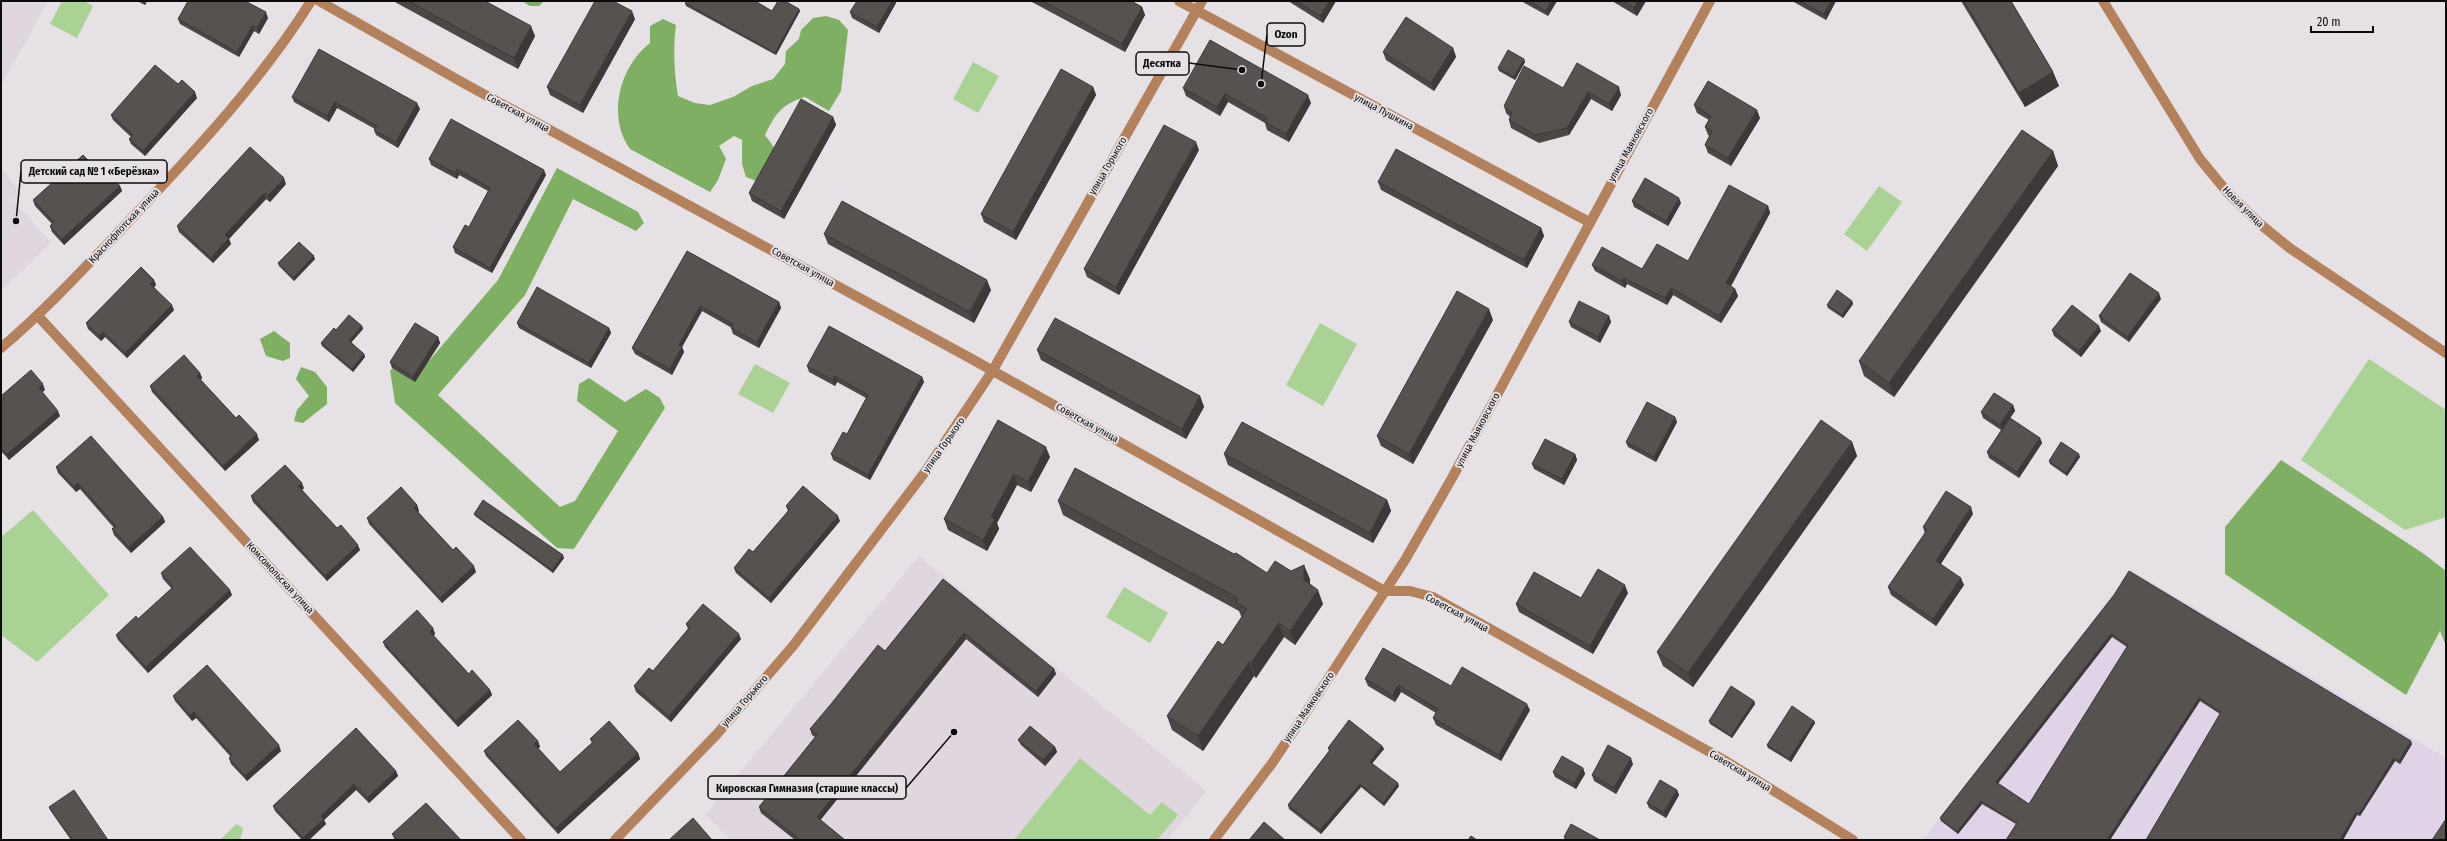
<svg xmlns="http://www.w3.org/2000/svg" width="2447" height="841" font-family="'Fira Sans Condensed',sans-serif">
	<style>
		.industrial { fill: #e0d3e7 }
		.built { fill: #e0d6df }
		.green { fill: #abd295 }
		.forest { fill: #7faf62 }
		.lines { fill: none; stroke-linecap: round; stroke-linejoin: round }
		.minor { stroke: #b4815d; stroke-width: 10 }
		.tertiary { stroke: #b4815d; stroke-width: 10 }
		.wall { fill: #4a4745; fill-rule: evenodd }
		.shaded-wall { fill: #3c3938 }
		.building { fill: #565250; stroke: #3c3938; fill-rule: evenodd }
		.labels { text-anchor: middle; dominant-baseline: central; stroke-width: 4; stroke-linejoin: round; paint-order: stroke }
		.street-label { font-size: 10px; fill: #0c0b0c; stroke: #e5e1e4 }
		.leader { fill: none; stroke: #0c0b0c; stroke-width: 1.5 }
		.callout-dot { fill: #0c0b0c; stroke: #e5e1e4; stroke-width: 1.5 }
		.callout { fill: #e5e1e4; stroke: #0c0b0c; stroke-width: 1.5 }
		.callout-label { font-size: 11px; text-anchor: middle; font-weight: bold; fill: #0c0b0c }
	</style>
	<rect width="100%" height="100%" fill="#e5e1e4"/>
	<path class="industrial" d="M2131,570L2446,758V840H1923Z"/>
	<path class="built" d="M1,1H48L1,86Z
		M1,168L21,193L13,200L51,243L1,291Z
		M919,556L1207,791L1167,840H731L705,815Z"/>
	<path class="green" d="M62,1H84L93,6L77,38L50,24Z
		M973,62L999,76L978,113L953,99Z
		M1879,186L1902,202L1867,251L1844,234Z
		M1320,323L1357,344L1323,406L1286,385Z
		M2369,359L2446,410V517L2405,530L2301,460Z
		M755,364L790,383L773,413L738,394Z
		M33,510L109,595L37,662L1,635V537Z
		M1124,587L1168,613L1150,643L1106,617Z
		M1080,758L1150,815L1162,802L1178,815L1157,840H1014Z
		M236,824L243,828L240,840H220Z"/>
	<path class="forest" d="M522,1H544L539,6H530Z
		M826,16L839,20L848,30L841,91L829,111L805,97C782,104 775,114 765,135L776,150L759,182L746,177L742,164V140L734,136L719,146L726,159L718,180L710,192L630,149C607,117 619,67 650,43V26L663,19L676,25C673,49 674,72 678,96L695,103L710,105L733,97L752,86L773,79L785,64L786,51L799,39L801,30L813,18Z
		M557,168L638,212L644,223L636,231L573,199L525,295L438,395L560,507L575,501L618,431L577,401L579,384L589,378L625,402L646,389L660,398L665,408L574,549L557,548L395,403L390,370L409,361L422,369L498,280Z
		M274,331L290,343V358L283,361L266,356L260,339Z
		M301,367L315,372L327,387V404L303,423L294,421L297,410L309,396L296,379Z
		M2281,460L2424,554L2446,571V646L2440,631L2406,695L2225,574V527Z"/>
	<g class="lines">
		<path class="minor" d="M1179,1L1589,222
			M2103,1L2200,159L2228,193L2260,224L2291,249L2446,353
			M38,316L521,840
			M1385,591H1410L1433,597L1724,760L1853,840
			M615,840L717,734L793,646L925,472L993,370L1202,1"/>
		<path class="tertiary" d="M319,1L467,85L970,358L1385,591
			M1,348C48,308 89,263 132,218C196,150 261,81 311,1
			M1214,840L1273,762L1332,673L1405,560L1452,478L1710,1"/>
	</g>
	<path class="wall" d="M137,1H147L145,5Z
		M393,1H485L535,36L518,69Z
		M1030,1H1131L1142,7L1145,15L1125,52Z
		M1288,1H1336L1323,23Z
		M1521,1H1557L1548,16Z
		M1612,1H1646L1637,16Z
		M1792,1H1836L1826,20Z
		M1961,1H2011L2053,72L2059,86L2025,107Z
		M685,3L772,11L799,9L800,11L776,55L686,6Z
		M896,3L879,33L852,18L850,12Z
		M268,18L259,34L254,31L239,57L180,24L178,19Z
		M635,19L583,113L550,95L547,87Z
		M1453,48L1456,57L1434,91L1386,60L1383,52Z
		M1524,59L1525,62L1515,80L1499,71L1498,68Z
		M178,84L197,98L145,156L131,144L129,139L131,137L113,120L111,115Z
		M1093,87L1096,95L1016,240L984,222L981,214Z
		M1183,88L1311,103L1289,142L1267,130L1265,123L1228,102L1220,116L1186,96Z
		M1563,88L1621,95L1612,111L1591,99L1569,135L1539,143L1511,128L1509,120L1510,117L1506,113L1504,106Z
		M292,97L420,109L398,148L376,135L374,130L375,129L337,108L329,122L294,102Z
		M1694,105L1760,118L1731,166L1708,153L1705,145L1710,136L1708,135L1705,127L1709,120L1697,113Z
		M833,117L836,125L784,219L752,201L749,193Z
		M1199,150L1119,295L1087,277L1084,269Z
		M2053,151L2058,166L1894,397L1864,376L1859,361Z
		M429,159L546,175L492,273L455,253L453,247L469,227L488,191L459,175L457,179L431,165Z
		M103,176L120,186L122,191L64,245L52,232L50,226L52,224L35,206L33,200Z
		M1378,182L1541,228L1544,236L1527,268L1381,190Z
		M286,184L270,202L266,199L229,239L231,244L213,263L179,232L177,226Z
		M1632,201L1681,203L1668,226L1634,207Z
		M1768,206L1770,213L1731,286L1735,289L1738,296L1721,323L1673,295L1667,305L1627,284L1625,288L1595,271L1592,265L1642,269L1688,261Z
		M824,234L991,290L974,323L828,244Z
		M687,251L779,302L781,308L759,348L733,334L731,328H732L702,311L682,347L684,352L672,375L635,354L632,348Z
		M315,259L294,281L279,266L278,263Z
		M154,280L156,285L154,287L174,310L127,358L105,337L101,341L88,329L86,323Z
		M2161,299L2129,342L2101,322L2099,316Z
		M1852,301L1853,304L1843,318L1828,308L1827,305Z
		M1609,316L1611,322L1600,343L1571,327L1569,322Z
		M1493,320L1413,464L1381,446L1377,436Z
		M517,323L609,328L611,333L591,368L519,328Z
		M362,326L363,329L351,342L364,354L365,357L353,372L322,346L321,343L336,330Z
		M2052,330L2101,331L2081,357L2054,336Z
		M438,337L440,343L415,382L392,368L390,362Z
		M1037,350L1200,396L1204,407L1186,439L1041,360Z
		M807,366L922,377L924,382L870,480L833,460L831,454L847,434L866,398L837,382L835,386L809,372Z
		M200,373L202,378L201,380L236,418L259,440L225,471L152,392L150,386Z
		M45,390L42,392L60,416L9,460L1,451V396Z
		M2013,405L2015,411L2010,418L2040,438L2042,443L2019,478L1989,458L1987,452L2001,430L1983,418L1981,412Z
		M1675,417L1677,422L1656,462L1628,447L1626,442Z
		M998,420L1050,457L1031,492L1017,485L997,523L999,529L987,551L948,530L944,519Z
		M1852,442L1857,456L1693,687L1663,666L1657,652Z
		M1224,454L1387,500L1391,511L1373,543L1228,465Z
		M1575,454L1577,460L1564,485L1534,469L1532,464Z
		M2080,457L2067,476L2050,464L2049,461Z
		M56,467L163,517L165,522L131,553L114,535L112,529L114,528L80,489L76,492L58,473Z
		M304,488L302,490L337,528L360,550L327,581L253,502L251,496Z
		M1058,501L1267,573L1291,571L1310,579V584L1323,604L1295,645L1284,637L1256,678L1254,676L1203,751L1172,730L1167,716L1223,645L1242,617L1241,616L1239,611L1063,515Z
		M417,505L419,511L418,512L453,550L476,572L442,603L369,524L367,518Z
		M786,506L840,521L771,603L736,573L734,568L753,552L788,511Z
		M474,514L564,558L553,573L475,516Z
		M1973,514L1941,564L1964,585L1936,626L1891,595L1888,587L1925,534L1923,527Z
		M161,573L232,595L148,673L118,640L116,635L138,619L172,589L163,579Z
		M943,579L1054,669L1056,674L1038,697L966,639L820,820L845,840H795L761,813L759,807L815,737L812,735L810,729L885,651Z
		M1628,593L1593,654L1519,612L1516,604L1581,598Z
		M2114,595L2412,744L2400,764L2395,761L2360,816L2357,815L2343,840H2146L2220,714L2200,701L2110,840H2006L2016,824L1982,804L1958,834L1941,821L1940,818ZM2112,637L2127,647L2029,804L1998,783Z
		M686,624L741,639L671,722L636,692L634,686L653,671L688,629Z
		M433,628L435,634L434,636L469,674L490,690L492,695L458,727L385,647L383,642Z
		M1365,679L1451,686L1530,710L1501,761L1436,725L1433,718L1436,713L1401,692L1395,702L1368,686Z
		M173,696L281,751L247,781L231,764L229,758L230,756L196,718L192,721L175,701Z
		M1754,701L1755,704L1732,738L1710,724L1709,721Z
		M1814,721L1815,723L1791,762L1768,748L1767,745Z
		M590,739L638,753L640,759L558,834L486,756L484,751L538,741L540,747L538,748L560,772L592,743Z
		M1018,740L1055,747L1057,752L1045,766L1021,745Z
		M1382,746L1384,749L1372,763L1399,786L1384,806L1361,787L1321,834L1289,809L1288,805L1329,751L1328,748Z
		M1633,764L1616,794L1594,781L1592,775Z
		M1583,768L1585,774L1576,789L1555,777L1553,772Z
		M396,771L398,776L369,803L356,790L324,820L326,824L309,840H302L275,811L273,806Z
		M1677,790L1679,795L1666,818L1649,808L1647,803Z
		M49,807L108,840H71L50,810Z
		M392,834L461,840H395Z
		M1564,837L1600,840H1565Z"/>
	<path class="shaded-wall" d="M143,1H147L145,5Z
		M892,1H895L896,3L879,33L877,27Z
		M1330,1H1336L1323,23L1320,16Z
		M1551,1H1557L1548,16L1546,11Z
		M1638,1H1646L1637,16L1634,8Z
		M1831,1H1836L1826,20L1824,14Z
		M1142,7L1145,15L1125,52L1122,44Z
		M799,9L800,11L776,55L775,53Z
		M632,11L635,19L583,113L580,105Z
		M266,12L268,18L259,34L257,28Z
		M252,26L254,31L239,57L237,52Z
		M531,26L535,36L518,69L514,58Z
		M1453,48L1456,57L1434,91L1431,83Z
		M1524,59L1525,62L1515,80L1514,77Z
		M2053,72L2059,86L2025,107L2019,93Z
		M1093,87L1096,95L1016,240L1013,232Z
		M1619,87L1621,95L1612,111L1609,104Z
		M195,92L197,98L145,156L143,151Z
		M1588,92L1591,99L1569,135L1567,128Z
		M1225,94L1228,102L1220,116L1217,107Z
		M1308,95L1311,103L1289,142L1286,134Z
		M335,102L337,108L329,122L327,116Z
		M417,103L420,109L398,148L396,142Z
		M1757,110L1760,118L1731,166L1728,158Z
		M833,117L836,125L784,219L781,211Z
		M1196,142L1199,150L1119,295L1116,287Z
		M2053,151L2058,166L1894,397L1889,383Z
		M457,169L459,175L457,179L455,173Z
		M544,170L546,175L492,273L490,268Z
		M284,178L286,184L270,202L268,196Z
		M120,186L122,191L64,245L62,239Z
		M264,193L266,199L229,239L231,244L213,263L211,258L225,235Z
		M1679,198L1681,203L1668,226L1666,221Z
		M1768,206L1770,213L1729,290L1726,283Z
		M1541,228L1544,236L1527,268L1524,260Z
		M314,256L315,259L294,281L293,278Z
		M1624,278L1627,284L1625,288L1622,281Z
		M154,280L156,285L152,289L150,284Z
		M987,280L991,290L974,323L970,312Z
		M1671,288L1673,295L1667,305L1665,298Z
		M1735,289L1738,296L1721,323L1719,316Z
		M2159,293L2161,299L2129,342L2127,337Z
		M1852,301L1853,304L1843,318L1842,315Z
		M779,302L781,308L759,348L757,342Z
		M172,305L174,310L127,358L125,353Z
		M700,306L702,311L682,347L684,352L672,375L670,369L679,345Z
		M1489,309L1493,320L1413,464L1409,454Z
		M1609,316L1611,322L1600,343L1598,337Z
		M362,326L363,329L350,344L349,341Z
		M2099,326L2101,331L2081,357L2079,351Z
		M609,328L611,333L591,368L589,363Z
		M103,332L105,337L101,341L99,336Z
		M438,337L440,343L415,382L413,377Z
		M364,354L365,357L353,372L352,369Z
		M200,373L202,378L199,381L197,376Z
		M835,376L837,382L835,386L833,380Z
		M922,377L924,382L870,480L868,475Z
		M43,384L45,390L41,393L39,388Z
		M1200,396L1204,407L1186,439L1182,429Z
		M2013,405L2015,411L2002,430L2000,425Z
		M58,411L60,416L9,460L7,454Z
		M1675,417L1677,422L1656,462L1654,457Z
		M257,434L259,440L225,471L223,466Z
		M2040,438L2042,443L2019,478L2017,472Z
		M1852,442L1857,456L1693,687L1688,673Z
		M1046,447L1050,457L1031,492L1028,482Z
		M1575,454L1577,460L1564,485L1562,479Z
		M2079,454L2080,457L2067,476L2066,473Z
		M1014,474L1017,485L997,523L999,529L987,551L983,540L991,517Z
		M78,483L80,489L76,492L74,487Z
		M302,483L304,488L300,492L298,486Z
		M1387,500L1391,511L1373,543L1370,533Z
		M417,505L419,511L416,514L414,508Z
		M1971,507L1973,514L1938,568L1936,561Z
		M838,516L840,521L771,603L769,598Z
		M163,517L165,522L131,553L129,547Z
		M358,545L360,550L327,581L325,576Z
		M563,555L564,558L553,573L552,570Z
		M1304,565L1310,579L1309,594L1304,580Z
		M474,566L476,572L442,603L440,598Z
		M1961,578L1964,585L1936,626L1933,619Z
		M1625,585L1628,593L1593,654L1590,646Z
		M230,590L232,595L148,673L146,667Z
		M1318,590L1323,604L1295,645L1290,631Z
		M1279,623L1284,637L1256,678L1251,663Z
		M433,628L435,634L432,637L430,632Z
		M964,633L966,639L819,822L817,817Z
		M739,634L741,639L671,722L669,716Z
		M2111,634L2112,637L1997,785L1996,782Z
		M1249,662L1254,676L1203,751L1198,736Z
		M1054,669L1056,674L1038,697L1036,691Z
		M1398,685L1401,692L1395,702L1393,695Z
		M490,690L492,695L458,727L456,721Z
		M2199,698L2200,701L2110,840H2107Z
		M1754,701L1755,704L1732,738L1731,736Z
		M1527,704L1530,710L1501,761L1499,755Z
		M194,712L196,718L192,721L190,715Z
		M1814,721L1815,723L1791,762L1789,759Z
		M538,741L540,747L536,750L534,744Z
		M2411,741L2412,744L2400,764L2399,761Z
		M279,745L281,751L247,781L245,776Z
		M1382,746L1384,749L1371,765L1370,762Z
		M1055,747L1057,752L1045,766L1043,760Z
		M638,753L640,759L558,834L556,828Z
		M1631,758L1633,764L1616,794L1614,788Z
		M2394,758L2395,761L2360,816L2359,814Z
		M1583,768L1585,774L1576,789L1574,784Z
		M396,771L398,776L369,803L367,798Z
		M1398,783L1399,786L1384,806L1383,803Z
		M354,784L356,790L324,820L326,824L309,840H304L303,838L321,816Z
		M1360,784L1361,787L1321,834L1320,830Z
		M1677,790L1679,795L1666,818L1664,812Z
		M1981,801L1982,804L1958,834L1957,832Z
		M2356,812L2357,815L2343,840H2340Z"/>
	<path class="building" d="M188,1H245L266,12L257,28L252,26L237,52L178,19Z
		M408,1H485L531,26L514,58Z
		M595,1H613L632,11L580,105L547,87Z
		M687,1H755L772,11L778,1H785L799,9L775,53L685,3Z
		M857,1H892L877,27L850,12Z
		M1043,1H1131L1142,7L1122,44Z
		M1296,1H1330L1320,16Z
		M1529,1H1551L1546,11Z
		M1623,1H1638L1634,8Z
		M1800,1H1831L1824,14Z
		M1964,1H2011L2053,72L2019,93Z
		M1406,17L1453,48L1431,83L1383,52Z
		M1210,40L1308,95L1286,134L1265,122L1267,118L1225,94L1217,107L1183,88Z
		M319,49L417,103L396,142L374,130L377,126L335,102L327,116L292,97Z
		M1508,50L1524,59L1514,77L1498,68Z
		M1577,63L1619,87L1609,104L1588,92L1567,128L1536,135L1509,120L1512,113L1504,106L1524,66L1563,88Z
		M155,65L178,84L182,80L195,92L143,151L129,139L133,135L111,115Z
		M1061,69L1093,87L1013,232L981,214Z
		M1708,81L1757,110L1728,158L1705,145L1712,131L1705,127L1711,116L1694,105Z
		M801,99L833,117L781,211L749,193Z
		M451,119L544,170L490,268L453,247L465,225L469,227L490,188L457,169L455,173L429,159Z
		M1164,125L1196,142L1116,287L1084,269Z
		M2022,130L2053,151L1889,383L1859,361Z
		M250,147L284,178L268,196L264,193L225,235L229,238L211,258L177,226Z
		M1396,149L1541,228L1524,260L1378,182Z
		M83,155L103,176L107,173L120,186L62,239L50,226L54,222L33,200Z
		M1645,178L1679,198L1666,221L1632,201Z
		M1729,185L1768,206L1726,283L1735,289L1719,316L1671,288L1665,298L1624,278L1622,281L1592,265L1602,247L1642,269L1657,244L1688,261Z
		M842,201L987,280L970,312L824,234Z
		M299,242L314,256L293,278L278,263Z
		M687,251L779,302L757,342L731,328L733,324L700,306L679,345L682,347L670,369L632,348Z
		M141,267L154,280L150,284L172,305L125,353L103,332L99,336L86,323Z
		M2130,273L2159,293L2127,337L2099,316Z
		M537,287L609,328L589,363L517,323Z
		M1837,290L1852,301L1842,315L1827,305Z
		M1457,291L1489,309L1409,454L1377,436Z
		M1579,301L1609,316L1598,337L1569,322Z
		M2072,305L2099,326L2079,351L2052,330Z
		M349,315L362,326L349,341L364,354L352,369L321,343L334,328L336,330Z
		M1055,318L1200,396L1182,429L1037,350Z
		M415,323L438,337L413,377L390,362Z
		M829,326L922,377L868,475L831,454L843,432L847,434L868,395L835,376L833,380L807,366Z
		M184,355L200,373L197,376L236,418L239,415L257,434L223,466L150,386Z
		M31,370L43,384L39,388L58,411L7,454L1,448V396Z
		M1994,393L2013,405L2000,425L1981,412Z
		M1647,402L1675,417L1654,457L1626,442Z
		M2010,418L2040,438L2017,472L1987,452Z
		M998,420L1046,447L1028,482L1014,474L991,517L995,519L983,540L944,519Z
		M1821,420L1852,442L1688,673L1657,652Z
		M1242,422L1387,500L1370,533L1224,454Z
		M91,436L163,517L129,547L112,529L116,526L78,483L74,487L56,467Z
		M1545,439L1575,454L1562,479L1532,464Z
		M2061,442L2079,454L2066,473L2049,461Z
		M285,465L302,483L298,486L337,528L341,525L358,545L325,576L251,496Z
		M1075,468L1234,554L1236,553L1267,573L1275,561L1291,571L1304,565V580L1318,590L1290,631L1279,623L1251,663L1249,662L1198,736L1167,716L1218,641L1223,645L1247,609L1236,602L1238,598L1058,501Z
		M803,486L838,516L769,598L734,568L749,549L753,552L790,509L786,506Z
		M401,487L417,505L414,508L453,550L456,547L474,566L440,598L367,518Z
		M1946,491L1971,507L1936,561L1961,578L1933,619L1888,587L1927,530L1923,527Z
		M483,500L563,555L552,570L474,514Z
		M190,547L230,590L146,667L116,635L136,616L138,619L173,587L161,573Z
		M1598,569L1625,585L1590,646L1516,604L1534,572L1581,598Z
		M2129,571L2411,741L2399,761L2394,758L2359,814L2356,812L2340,840H2146L2221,712L2199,698L2107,840H2006L2017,823L1981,801L1957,832L1940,818L2114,595ZM2111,634L2128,645L2029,804L1996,782Z
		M943,579L1054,669L1036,691L964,633L817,817L845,840H800L759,807L817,735L810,729L831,704L878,645L885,651Z
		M703,604L739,634L669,716L634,686L649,668L653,671L690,627L686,624Z
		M417,610L433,628L430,632L469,674L472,670L490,690L456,721L383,642Z
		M1383,648L1451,686L1462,667L1527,704L1499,755L1433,718L1438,709L1398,685L1393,695L1365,679Z
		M207,665L279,745L245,776L229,758L232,755L194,712L190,715L173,696Z
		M1731,686L1754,701L1731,736L1709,721Z
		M1792,706L1814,721L1789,759L1767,745Z
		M518,720L538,741L534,744L560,772L593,742L590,739L609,721L638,753L556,828L484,751Z
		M1349,720L1382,746L1370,762L1398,783L1383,803L1360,784L1320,830L1288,805L1330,750L1328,748Z
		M1030,726L1055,747L1043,760L1018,740Z
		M356,728L396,771L367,798L354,784L321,816L324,819L303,838L273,806Z
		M1608,745L1631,758L1614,788L1592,775Z
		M1562,756L1583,768L1574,784L1553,772Z
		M1660,780L1677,790L1664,812L1647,803Z
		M74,790L108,840H72L49,807Z
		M426,803L461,840H398L392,834Z
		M693,818L712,840H669Z
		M2446,819V840H2432Z
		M1264,822L1285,840H1249Z
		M1571,824L1600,840H1569L1564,837Z
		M1471,836L1477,840H1468Z"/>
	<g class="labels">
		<g class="street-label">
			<text transform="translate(1384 112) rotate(28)">улица Пушкина</text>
			<text transform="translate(518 113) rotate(28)">Советская улица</text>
			<text transform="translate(1631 145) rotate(-61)">улица Маяковского</text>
			<text transform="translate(1108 166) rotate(-60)">улица Горького</text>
			<text transform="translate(2243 207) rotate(45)">Новая улица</text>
			<text transform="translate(124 226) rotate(-47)">Краснофлотская улица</text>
			<text transform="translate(803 267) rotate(29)">Советская улица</text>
			<text transform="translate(1087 423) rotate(29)">Советская улица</text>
			<text transform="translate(1478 430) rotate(-62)">улица Маяковского</text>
			<text transform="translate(944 445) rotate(-55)">улица Горького</text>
			<text transform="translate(280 578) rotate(47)">Комсомольская улица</text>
			<text transform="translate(1457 613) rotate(28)">Советская улица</text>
			<text transform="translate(745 701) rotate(-49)">улица Горького</text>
			<text transform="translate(1309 707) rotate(-56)">улица Маяковского</text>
			<text transform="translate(1740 771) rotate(31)">Советская улица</text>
		</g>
	</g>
	<path class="leader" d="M1261 84L1267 34M1242 70L1189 63M16 221L21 171M954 732L906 788"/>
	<g class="callout-dot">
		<circle cx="1261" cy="84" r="4"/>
		<circle cx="1242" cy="70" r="4"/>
		<circle cx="16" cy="221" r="4"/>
		<circle cx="954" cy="732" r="4"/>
	</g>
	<g class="callout">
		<rect x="1267" y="23" width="38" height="23" rx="4"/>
		<rect x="1136" y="52" width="53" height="23" rx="4"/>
		<rect x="21" y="160" width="146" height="23" rx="4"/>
		<rect x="708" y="776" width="198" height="23" rx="4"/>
	</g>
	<g class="callout-label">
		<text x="1286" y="38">Ozon</text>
		<text x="1162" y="67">Десятка</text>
		<text x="94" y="175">Детский сад № 1 «Берёзка»</text>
		<text x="807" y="792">Кировская Гимназия (старшие классы)</text>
	</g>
	<rect width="2447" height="841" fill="none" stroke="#0c0b0c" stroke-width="4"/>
	<path d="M2311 26v6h62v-6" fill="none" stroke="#0c0b0c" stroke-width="2"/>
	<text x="2317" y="26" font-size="12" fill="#0c0b0c" stroke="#e5e1e4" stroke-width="3" paint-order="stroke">20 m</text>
</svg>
